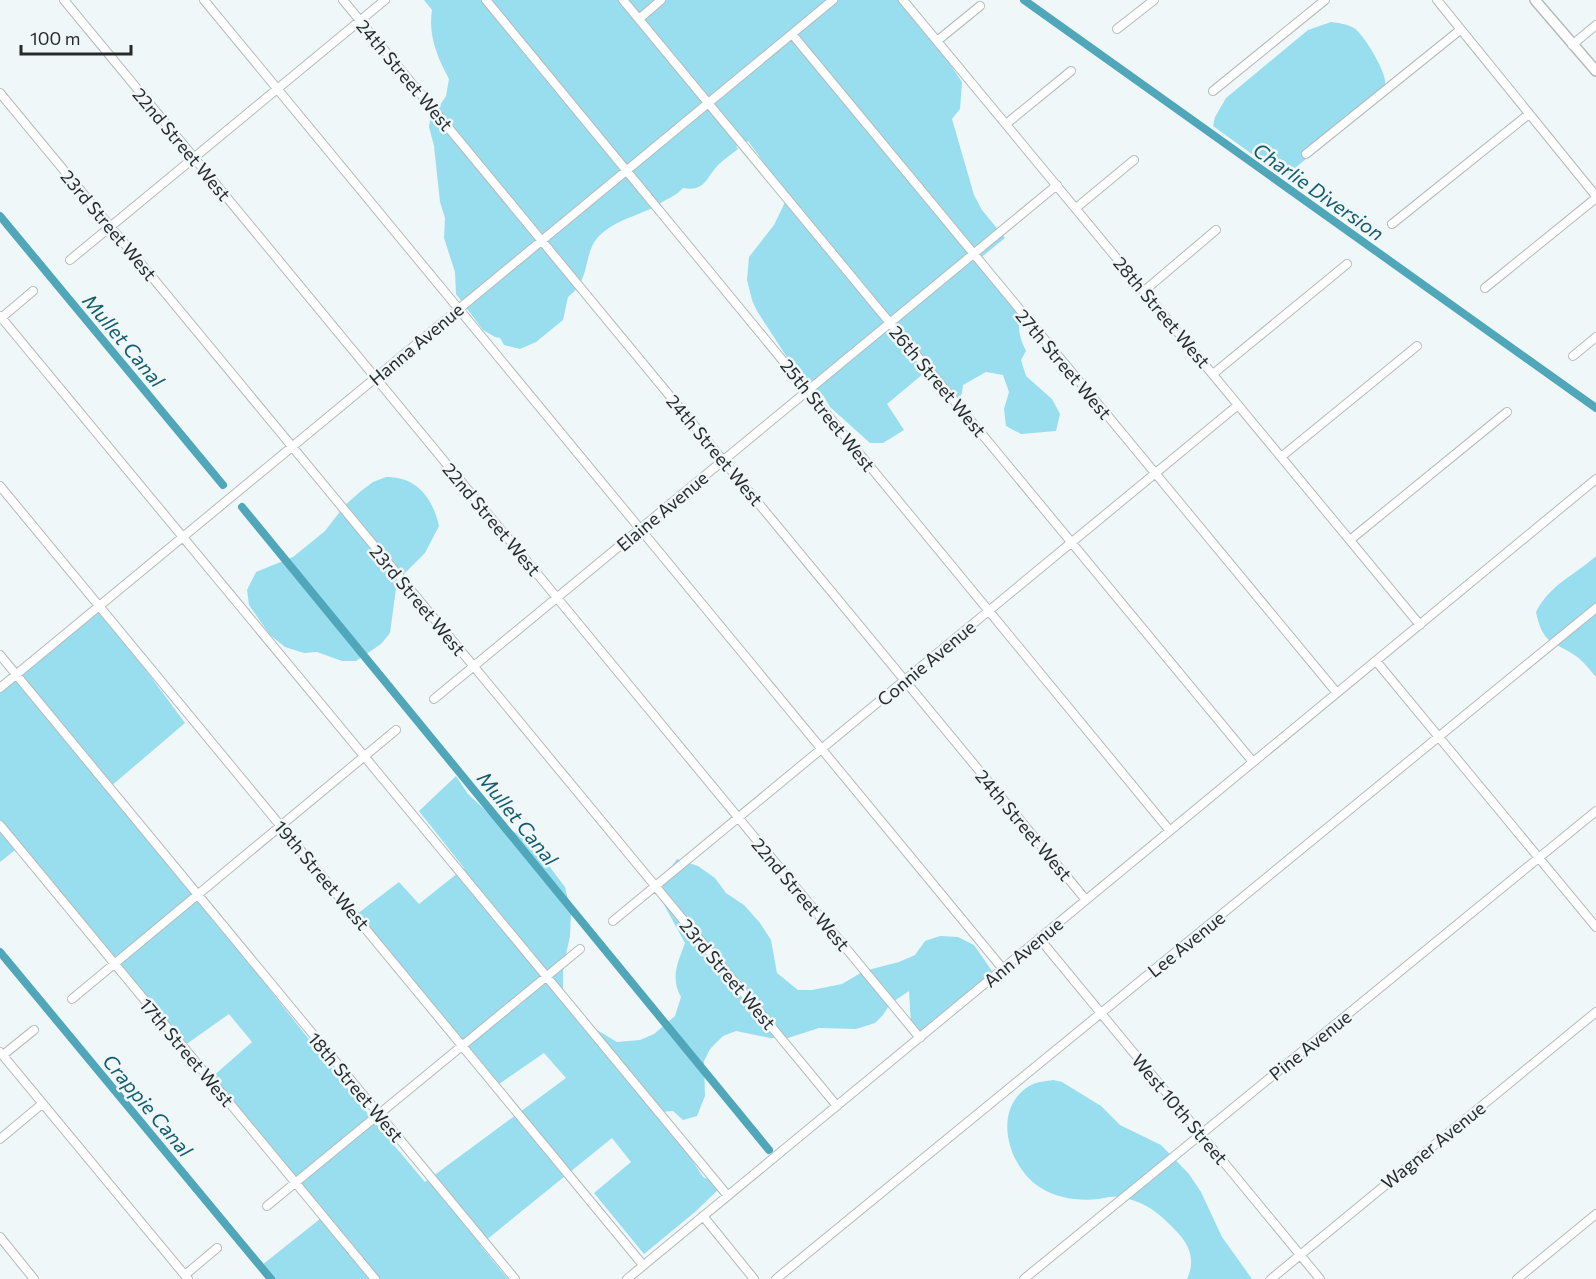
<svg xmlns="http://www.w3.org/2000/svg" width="1596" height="1279" font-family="Commissioner,sans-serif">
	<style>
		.green { fill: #98deee }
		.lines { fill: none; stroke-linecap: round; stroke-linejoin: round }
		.canal { stroke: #50a7ba; stroke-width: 8 }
		.minor-casing { stroke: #b4bbbc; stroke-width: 10 }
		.tertiary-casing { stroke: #b4bbbc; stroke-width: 12 }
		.minor { stroke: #fff; stroke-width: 8 }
		.tertiary { stroke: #fff; stroke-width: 9 }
		.labels { text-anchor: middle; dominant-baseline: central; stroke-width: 5; stroke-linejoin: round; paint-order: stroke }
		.street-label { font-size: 18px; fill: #272a2b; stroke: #f0f7f9 }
		.water-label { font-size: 20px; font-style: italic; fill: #135c6a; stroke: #f0f7f9 }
	</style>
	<rect width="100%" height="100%" fill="#f0f7f9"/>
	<path class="green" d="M424,0H898L928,32L962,82L960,109L952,119L974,195L982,210L1005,238L978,260L1021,312C1017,326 1019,338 1026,351L1021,360L1026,376L1052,399L1060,414L1056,431L1021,434L1006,426L1004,409L1009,392L1003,375L986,372L963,385L962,393L958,402L929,369L887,404L904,430L883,443H870L830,407L823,395L808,384L790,362L757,311L752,300L747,280L749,257L774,225L788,196L748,141L736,146L738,149C732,154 724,159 718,165C706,178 705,192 683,188C678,194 671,197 664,201C658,204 654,208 648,210C630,218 613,222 599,236C582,254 592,279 568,297L563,320L536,342L520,349L504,345L500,338L495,337L483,330L456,294L455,272L444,238L445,218L440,202L434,146L429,127L430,120L446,96L449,79C437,57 428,35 432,10Z
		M1331,22C1339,23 1347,24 1354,28C1364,35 1383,67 1385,80C1386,89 1382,95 1377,101L1284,177L1213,126L1215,117L1226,98L1308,30Z
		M386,477C416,476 433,498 439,526L425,553L397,581L390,633L381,644L356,661H342L317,652L304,653L285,647L270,635L249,605L247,590L256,572L293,557L325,531L345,505L361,491L373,482Z
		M1596,556V677C1590,670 1583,661 1576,656C1552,640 1543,645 1536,612C1550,584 1574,576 1596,556Z
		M100,608L185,723L110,787L371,1118L425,1182L566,1078L544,1053L499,1084L463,1043L357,914L399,882L419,904L464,868L419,811L456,776L468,794L499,823L531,842L565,887L571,913L570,936L563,968V991L592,1027L617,1042L640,1040L654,1034L675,1016L681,997C670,978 678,962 685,943L662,901L663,878L677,859L698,866L715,878L726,893L744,905L760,923L771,940L777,973L798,990H812L842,984L864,971L899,962L915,955L925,941L940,936L958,937L974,945L992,971L987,976L986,980L918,1040L911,1024L909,991L890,1004L883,1015L875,1023L856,1029L819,1028L788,1038H770L736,1031L723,1036L710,1049L704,1061L705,1096L697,1116L683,1120L673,1111L661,1112L703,1177L722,1186L695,1212L644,1254L594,1193L631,1162L612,1138L480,1245L508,1279H273L262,1265L325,1215L211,1078L252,1042L229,1014L181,1048L19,847L0,862V689Z
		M1053,1080L1062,1082L1101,1106L1120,1125L1161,1145L1189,1174L1201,1192L1222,1237L1252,1279H1187C1195,1262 1191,1247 1178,1233C1160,1214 1145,1200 1117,1197C1111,1196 1105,1198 1099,1199C1079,1201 1059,1199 1041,1188C1008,1168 990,1108 1031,1085C1037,1082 1046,1081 1053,1080Z"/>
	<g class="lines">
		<path class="canal" d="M1024,0L1596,408
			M0,216L223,485
			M242,507L769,1150
			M0,952L271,1279"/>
		<g class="minor-casing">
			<path id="minor" d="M64,0L920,1038
				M204,0L1003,969
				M343,0L1086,900
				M486,0L1170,831
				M623,0L1253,762
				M903,0L1420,625
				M1437,0L1596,196
				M639,19L661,0
				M1117,29L1154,0
				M792,34L1337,693
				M937,41L980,6
				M1572,45L1596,25
				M1213,91L1325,0
				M0,93L837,1106
				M1006,124L1071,71
				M1306,154L1460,30
				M1076,208L1134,160
				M1392,224L1529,114
				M70,260L385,0
				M1485,288L1596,198
				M1144,291L1216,230
				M0,316L728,1196
				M0,319L33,291
				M1573,356L1596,337
				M1213,374L1347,264
				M1281,457L1417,346
				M0,486L643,1265
				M1350,540L1507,412
				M0,655L515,1279
				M1376,661L1596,927
				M0,688L833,0
				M434,699L1057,185
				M0,825L375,1279
				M613,921L1238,405
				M1039,938L1320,1279
				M72,999L396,730
				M0,1052L188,1279
				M3,1055L34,1030
				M0,1139L42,1104
				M267,1206L580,949
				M703,1216L754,1279
				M0,1237L34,1279
				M185,1275L217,1248
				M627,1279L1596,479
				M776,1279L1596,608
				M1024,1279L1596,811
				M1271,1279L1596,1012
				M1517,1279L1596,1214"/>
		</g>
		<g class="tertiary-casing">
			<path id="tertiary" d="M1535,0L1596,71"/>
		</g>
		<use href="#minor" class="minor"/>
		<use href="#tertiary" class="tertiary"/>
	</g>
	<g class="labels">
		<g class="street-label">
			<text transform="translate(405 75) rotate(50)">24th Street West</text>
			<text transform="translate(182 144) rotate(50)">22nd Street West</text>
			<text transform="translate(109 225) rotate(50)">23rd Street West</text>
			<text transform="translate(1162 312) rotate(50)">28th Street West</text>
			<text transform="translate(416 344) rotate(-40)">Hanna Avenue</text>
			<text transform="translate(1064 364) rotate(50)">27th Street West</text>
			<text transform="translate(938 381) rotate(50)">26th Street West</text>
			<text transform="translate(828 415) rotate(51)">25th Street West</text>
			<text transform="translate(715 450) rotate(50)">24th Street West</text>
			<text transform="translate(662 511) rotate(-40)">Elaine Avenue</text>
			<text transform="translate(492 519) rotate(50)">22nd Street West</text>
			<text transform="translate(418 600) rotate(50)">23rd Street West</text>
			<text transform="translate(926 663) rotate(-40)">Connie Avenue</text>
			<text transform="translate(1024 825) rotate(50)">24th Street West</text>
			<text transform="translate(322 875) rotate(50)">19th Street West</text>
			<text transform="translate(801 894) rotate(50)">22nd Street West</text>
			<text transform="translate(1186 944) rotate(-39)">Lee Avenue</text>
			<text transform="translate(1023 952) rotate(-40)">Ann Avenue</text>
			<text transform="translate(728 974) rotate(50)">23rd Street West</text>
			<text transform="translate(1310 1045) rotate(-39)">Pine Avenue</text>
			<text transform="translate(187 1052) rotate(50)">17th Street West</text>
			<text transform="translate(356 1087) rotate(50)">18th Street West</text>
			<text transform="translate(1180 1109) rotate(50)">West 10th Street</text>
			<text transform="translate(1433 1145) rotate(-39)">Wagner Avenue</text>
		</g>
		<g class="water-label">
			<text transform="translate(1319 191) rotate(35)">Charlie Diversion</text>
			<text transform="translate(124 340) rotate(50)">Mullet Canal</text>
			<text transform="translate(518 818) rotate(51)">Mullet Canal</text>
			<text transform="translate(148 1105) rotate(50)">Crappie Canal</text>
		</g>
	</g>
	<path d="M21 45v9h110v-9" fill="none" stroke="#272a2b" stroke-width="3"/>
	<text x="30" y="45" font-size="18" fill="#272a2b" stroke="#f0f7f9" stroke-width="4.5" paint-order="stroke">100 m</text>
</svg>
